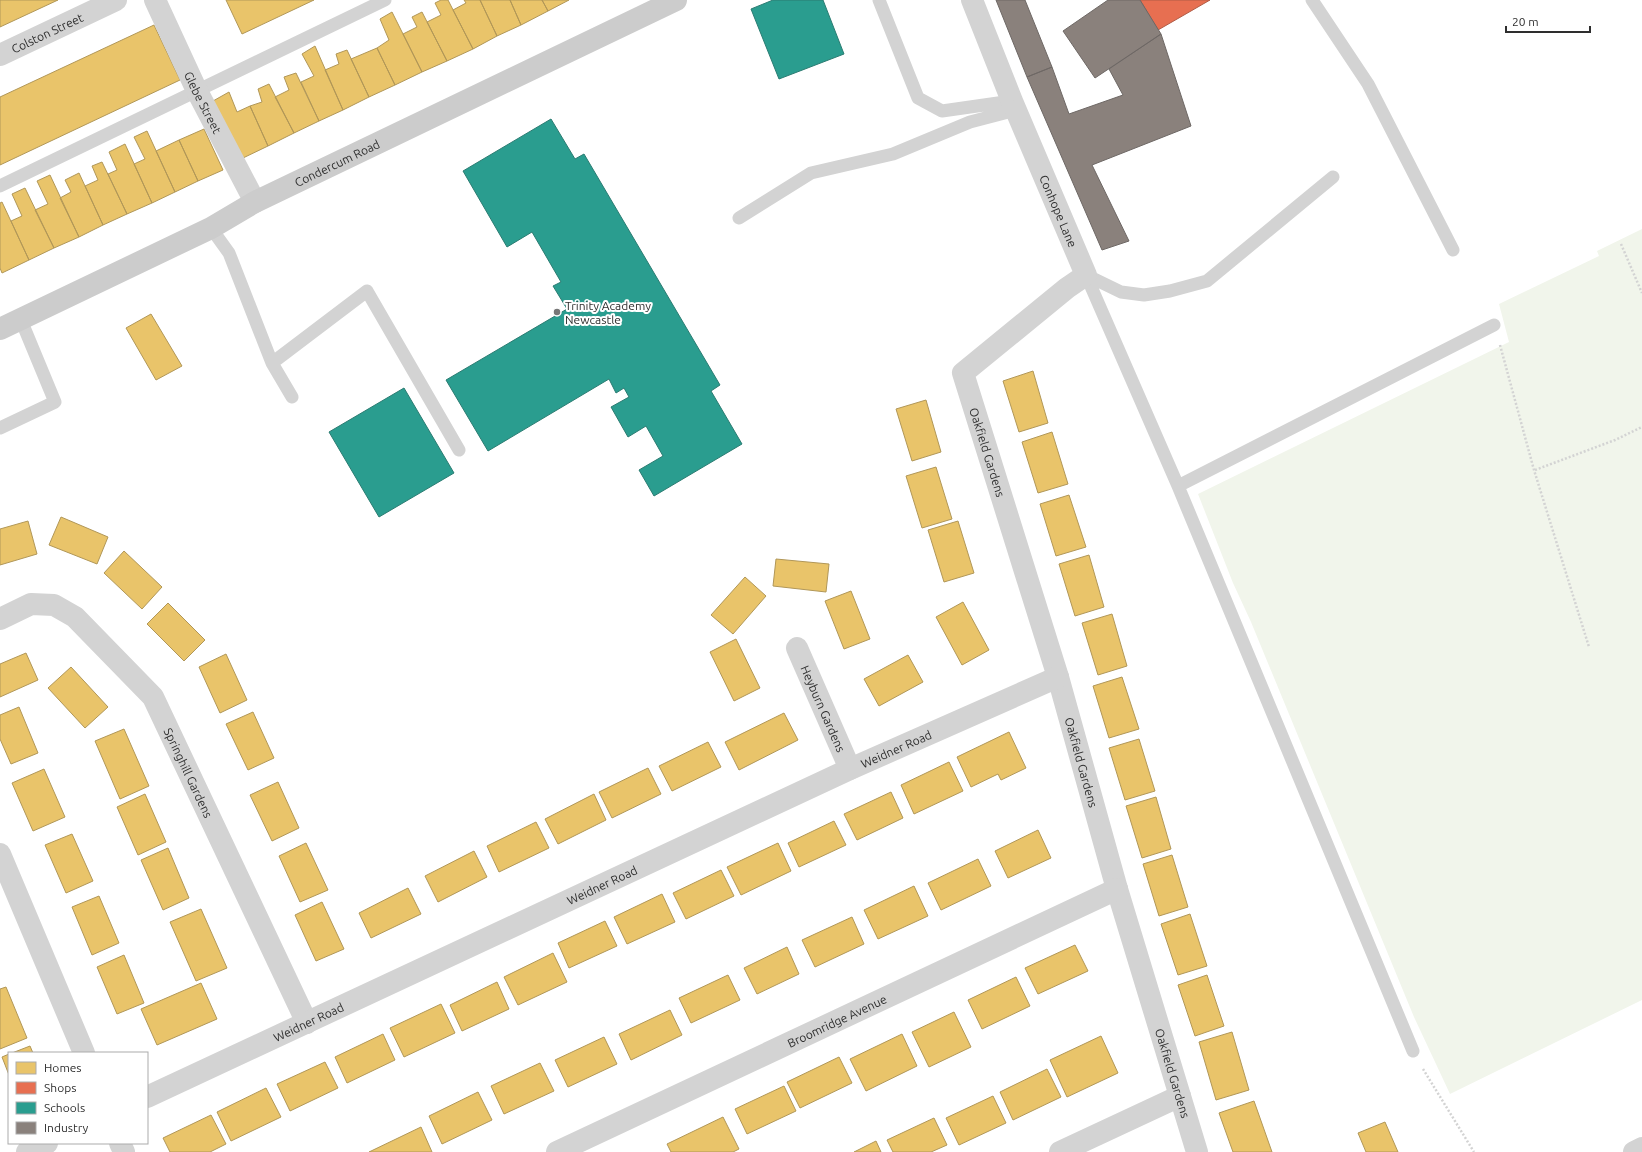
<svg xmlns="http://www.w3.org/2000/svg" width="1642" height="1152" font-family="Ubuntu,sans-serif">
	<style>
		.green { fill: #f1f5eb }
		.homes { fill: #e9c46a; stroke: #b19758 }
		.shops { fill: #e76f51; stroke: #b05c46 }
		.schools { fill: #2a9d8f; stroke: #2b7c72 }
		.industry { fill: #8a817c; stroke: #6e6865 }
		.lines { fill: none; stroke-linecap: round; stroke-linejoin: round }
		.path { stroke: #d3d3d3; stroke-width: 2.5; stroke-dasharray: 2 2; stroke-linecap: butt }
		.service { stroke: #d3d3d3; stroke-width: 13 }
		.minor { stroke: #d3d3d3; stroke-width: 22 }
		.secondary { stroke: #ccc; stroke-width: 22 }
		.poi-dot { fill: #777; stroke: #fff; stroke-width: 1.5 }
		.labels { text-anchor: middle; dominant-baseline: central; stroke-width: 4; stroke-linejoin: round; paint-order: stroke }
		.street-label { font-size: 12px; fill: #2e2e2e; stroke: #fff }
		.poi-label { font-size: 12px; fill: #2e2e2e; stroke: #fff; text-anchor: start }
	</style>
	<rect width="100%" height="100%" fill="#fff"/>
	<path class="green" d="M1642,229V1000L1450,1094L1414,1017L1251,622L1233,583L1198,494L1509,342L1499,304L1599,256L1597,251Z"/>
	<path class="homes" d="M0,0H58L0,27Z
		M226,0H314L242,34Z
		M441,0H448L473,49L447,61L427,22L441,15L435,3Z
		M464,0H480L497,36L473,49L453,10L466,3Z
		M480,0H510L521,25L497,36Z
		M510,0H542L548,11L521,25Z
		M542,0H569L548,11Z
		M392,12L422,72L395,85L377,48L389,40L380,19Z
		M422,12L447,61L422,72L403,34L417,27L412,17Z
		M154,25L180,80L0,165V97Z
		M315,46L343,110L319,121L301,82L314,76L302,54Z
		M377,48L395,85L369,97L351,59Z
		M347,50L369,97L343,110L325,70L339,64L336,54Z
		M296,73L319,121L294,133L275,97L289,90L284,77Z
		M269,84L294,133L268,146L250,106L262,102L258,89Z
		M229,92L237,112L250,106L268,146L243,158L213,101Z
		M204,129L223,170L198,181L179,140Z
		M147,131L175,192L152,203L134,164L145,159L134,137Z
		M179,140L198,181L175,192L156,151Z
		M125,144L152,203L127,214L108,174L117,170L109,152Z
		M102,162L127,214L103,225L85,186L98,180L92,166Z
		M79,173L103,225L79,237L60,198L71,192L65,180Z
		M50,175L79,237L54,248L35,210L48,204L37,181Z
		M25,188L54,248L29,260L11,221L22,216L12,194Z
		M2,202L29,260L2,273L0,268V203Z
		M151,314L182,366L156,380L126,328Z
		M1033,371L1048,423L1019,432L1003,381Z
		M926,400L941,452L912,461L896,409Z
		M1052,432L1068,484L1038,493L1022,442Z
		M936,467L952,519L922,528L906,476Z
		M1069,495L1086,547L1056,556L1040,504Z
		M61,517L108,537L97,564L49,545Z
		M28,521L37,554L0,565V529Z
		M958,521L974,573L944,582L928,530Z
		M124,551L162,587L142,609L104,573Z
		M1089,555L1104,607L1075,616L1059,564Z
		M776,559L829,564L826,592L773,586Z
		M745,577L766,596L733,634L711,615Z
		M851,591L870,639L844,649L825,601Z
		M963,602L989,650L962,665L936,617Z
		M168,603L205,640L184,661L147,624Z
		M1112,614L1127,666L1098,675L1082,623Z
		M736,639L760,688L734,701L710,652Z
		M26,653L38,680L0,697V664Z
		M226,654L247,700L220,713L199,667Z
		M908,655L923,682L879,706L864,679Z
		M71,667L108,707L85,728L48,688Z
		M1122,677L1139,729L1109,738L1093,686Z
		M19,707L38,753L11,764L0,739V715Z
		M253,712L274,758L248,770L226,724Z
		M784,713L798,740L739,770L725,742Z
		M124,729L149,786L120,799L95,741Z
		M1009,732L1026,768L1001,780L998,774L971,787L957,757Z
		M1139,739L1155,791L1125,800L1109,748Z
		M708,742L721,767L672,791L659,766Z
		M949,762L963,791L914,814L901,785Z
		M648,768L661,794L612,818L599,792Z
		M44,769L65,817L33,831L12,783Z
		M278,782L299,828L272,841L250,795Z
		M891,792L903,818L857,840L844,814Z
		M145,794L166,842L138,855L117,807Z
		M594,794L606,820L558,844L545,819Z
		M1156,797L1171,849L1142,858L1126,806Z
		M834,821L846,845L799,867L788,843Z
		M536,822L549,848L499,872L487,846Z
		M1038,830L1051,858L1008,878L995,851Z
		M72,834L93,881L66,893L45,845Z
		M306,843L328,890L300,902L279,856Z
		M778,843L791,871L741,895L727,867Z
		M168,848L189,898L163,910L141,860Z
		M474,851L487,877L438,902L425,876Z
		M1172,855L1188,907L1159,916L1143,864Z
		M978,859L991,886L941,910L928,883Z
		M721,870L734,896L686,919L673,893Z
		M914,886L928,916L878,939L864,910Z
		M408,888L421,914L371,938L359,913Z
		M662,894L675,922L627,944L614,917Z
		M99,896L119,943L92,955L72,907Z
		M322,902L344,949L316,961L295,915Z
		M201,909L227,968L196,981L170,922Z
		M1190,914L1207,966L1178,975L1161,924Z
		M852,917L864,944L815,967L802,940Z
		M605,921L617,946L569,968L558,943Z
		M1075,945L1088,971L1038,994L1025,968Z
		M787,947L799,974L757,994L744,968Z
		M553,953L567,982L518,1005L504,977Z
		M124,955L144,1003L117,1014L97,967Z
		M728,975L740,1000L691,1023L679,998Z
		M1207,975L1224,1026L1195,1036L1178,985Z
		M1016,977L1030,1006L982,1029L968,1000Z
		M497,982L509,1009L462,1031L450,1005Z
		M201,983L217,1019L157,1045L141,1009Z
		M6,987L27,1038L0,1049V989Z
		M441,1004L455,1033L404,1057L390,1028Z
		M670,1010L682,1035L631,1060L619,1034Z
		M954,1012L971,1047L929,1067L912,1032Z
		M1232,1032L1249,1090L1216,1100L1199,1042Z
		M383,1034L395,1060L347,1083L335,1057Z
		M902,1034L917,1066L866,1091L850,1059Z
		M1101,1036L1118,1073L1067,1097L1050,1060Z
		M604,1037L617,1064L568,1087L555,1060Z
		M30,1046L33,1053H12Z
		M9,1054V1075L2,1057Z
		M839,1057L852,1083L800,1108L787,1082Z
		M325,1062L338,1088L290,1111L277,1084Z
		M540,1063L554,1091L504,1114L491,1086Z
		M1047,1069L1061,1097L1013,1120L1000,1092Z
		M784,1086L796,1111L747,1134L735,1109Z
		M266,1088L281,1117L231,1141L217,1112Z
		M478,1092L492,1120L442,1144L429,1116Z
		M993,1096L1006,1123L959,1145L946,1118Z
		M1254,1101L1272,1152H1233L1219,1113Z
		M211,1115L226,1144L210,1152H170L163,1138Z
		M723,1117L739,1149L733,1152H671L667,1144Z
		M934,1118L947,1145L931,1152H893L887,1140Z
		M1385,1122L1398,1152H1366L1358,1133Z
		M421,1127L432,1152H369Z
		M876,1141L881,1152H854Z"/>
	<path class="shops" d="M1140,0H1210L1158,30Z"/>
	<path class="schools" d="M773,0H823L844,54L779,79L751,9Z
		M551,119L575,159L584,154L720,385L711,391L742,444L654,496L639,470L663,456L646,426L628,437L611,407L629,397L624,388L616,393L609,379L488,451L446,380L567,309L553,286L561,282L532,232L507,247L463,171Z
		M404,388L454,473L379,517L329,432Z"/>
	<path class="industry" d="M996,0H1025L1052,67L1027,77Z
		M1108,0H1140L1161,34L1095,78L1063,31Z
		M1161,34L1191,126L1092,165L1129,241L1102,250L1027,77L1052,67L1069,114L1123,95L1109,69Z"/>
	<g class="lines">
		<path class="path" d="M1621,244L1642,293
			M1500,345L1534,470L1589,647
			M1535,470L1615,440L1642,427
			M1423,1069L1474,1152"/>
		<path class="service" d="M879,0L918,98L942,111L1012,101
			M1312,0L1368,84L1453,250
			M0,186L385,0
			M739,218L811,173L893,154L970,122L1016,110
			M211,228L229,253L272,363L292,397
			M1086,275L1178,486L1413,1051
			M1086,275L1121,292L1144,295L1170,291L1207,281L1333,177
			M272,363L367,291L459,450
			M0,428L55,402L21,320
			M1178,486L1494,325"/>
		<g class="minor">
			<path id="s1" d="M155,0L197,91L255,202"/>
			<path id="s2" d="M972,0L1012,101L1086,275L1067,288L963,373L1058,677L1117,889L1197,1152"/>
			<path id="s3" d="M0,55L116,0"/>
			<path id="s4" d="M0,619L31,604L54,605L75,617L153,697L307,1023"/>
			<path id="s5" d="M797,648L850,769"/>
			<path d="M0,854L84,1053"/>
			<path id="s6" d="M147,1097L850,769L1058,677"/>
			<path d="M120,1143L124,1152"/>
			<path d="M27,1152L47,1143"/>
			<path id="s7" d="M557,1152L1117,889"/>
			<path d="M1060,1152L1180,1096"/>
			<path d="M1634,1152L1642,1148"/>
		</g>
		<path class="secondary" id="s8" d="M0,329L211,228L255,202L676,0"/>
	</g>
	<circle class="poi-dot" cx="557" cy="312" r="4"/>
	<g class="labels">
		<g class="street-label">
			<text stroke="none"><textPath href="#s3" startOffset="52">Colston Street</textPath></text>
			<text stroke="none"><textPath href="#s1" startOffset="113">Glebe Street</textPath></text>
			<text stroke="none"><textPath href="#s8" startOffset="376">Condercum Road</textPath></text>
			<text stroke="none"><textPath href="#s2" startOffset="228">Conhope Lane</textPath></text>
			<text stroke="none"><textPath href="#s2" startOffset="538">Oakfield Gardens</textPath></text>
			<text stroke="none"><textPath href="#s5" startOffset="66">Heyburn Gardens</textPath></text>
			<text stroke="none"><textPath href="#s6" startOffset="826">Weidner Road</textPath></text>
			<text stroke="none"><textPath href="#s2" startOffset="862">Oakfield Gardens</textPath></text>
			<text stroke="none"><textPath href="#s4" startOffset="277">Springhill Gardens</textPath></text>
			<text stroke="none"><textPath href="#s6" startOffset="502">Weidner Road</textPath></text>
			<text stroke="none"><textPath href="#s7" startOffset="309">Broomridge Avenue</textPath></text>
			<text stroke="none"><textPath href="#s6" startOffset="178">Weidner Road</textPath></text>
			<text stroke="none"><textPath href="#s2" startOffset="1186">Oakfield Gardens</textPath></text>
		</g>
		<g class="poi-label">
			<text x="565" y="305">Trinity Academy<tspan x="565" dy="14">Newcastle</tspan></text>
		</g>
	</g>
	<rect x="8" y="1052" width="140" height="92" fill="#ffffff" stroke="#ababab"/>
	<rect x="16" y="1062" width="20" height="12" fill="#e9c46a" stroke="#ababab"/>
	<text x="44" y="1072" font-size="12" fill="#2e2e2e">Homes</text>
	<rect x="16" y="1082" width="20" height="12" fill="#e76f51" stroke="#ababab"/>
	<text x="44" y="1092" font-size="12" fill="#2e2e2e">Shops</text>
	<rect x="16" y="1102" width="20" height="12" fill="#2a9d8f" stroke="#ababab"/>
	<text x="44" y="1112" font-size="12" fill="#2e2e2e">Schools</text>
	<rect x="16" y="1122" width="20" height="12" fill="#8a817c" stroke="#ababab"/>
	<text x="44" y="1132" font-size="12" fill="#2e2e2e">Industry</text>
	<path d="M1506 26v6h84v-6" fill="none" stroke="#2e2e2e" stroke-width="2"/>
	<text x="1512" y="26" font-size="12" fill="#2e2e2e" stroke="#ffffff" stroke-width="3" paint-order="stroke">20 m</text>
</svg>
